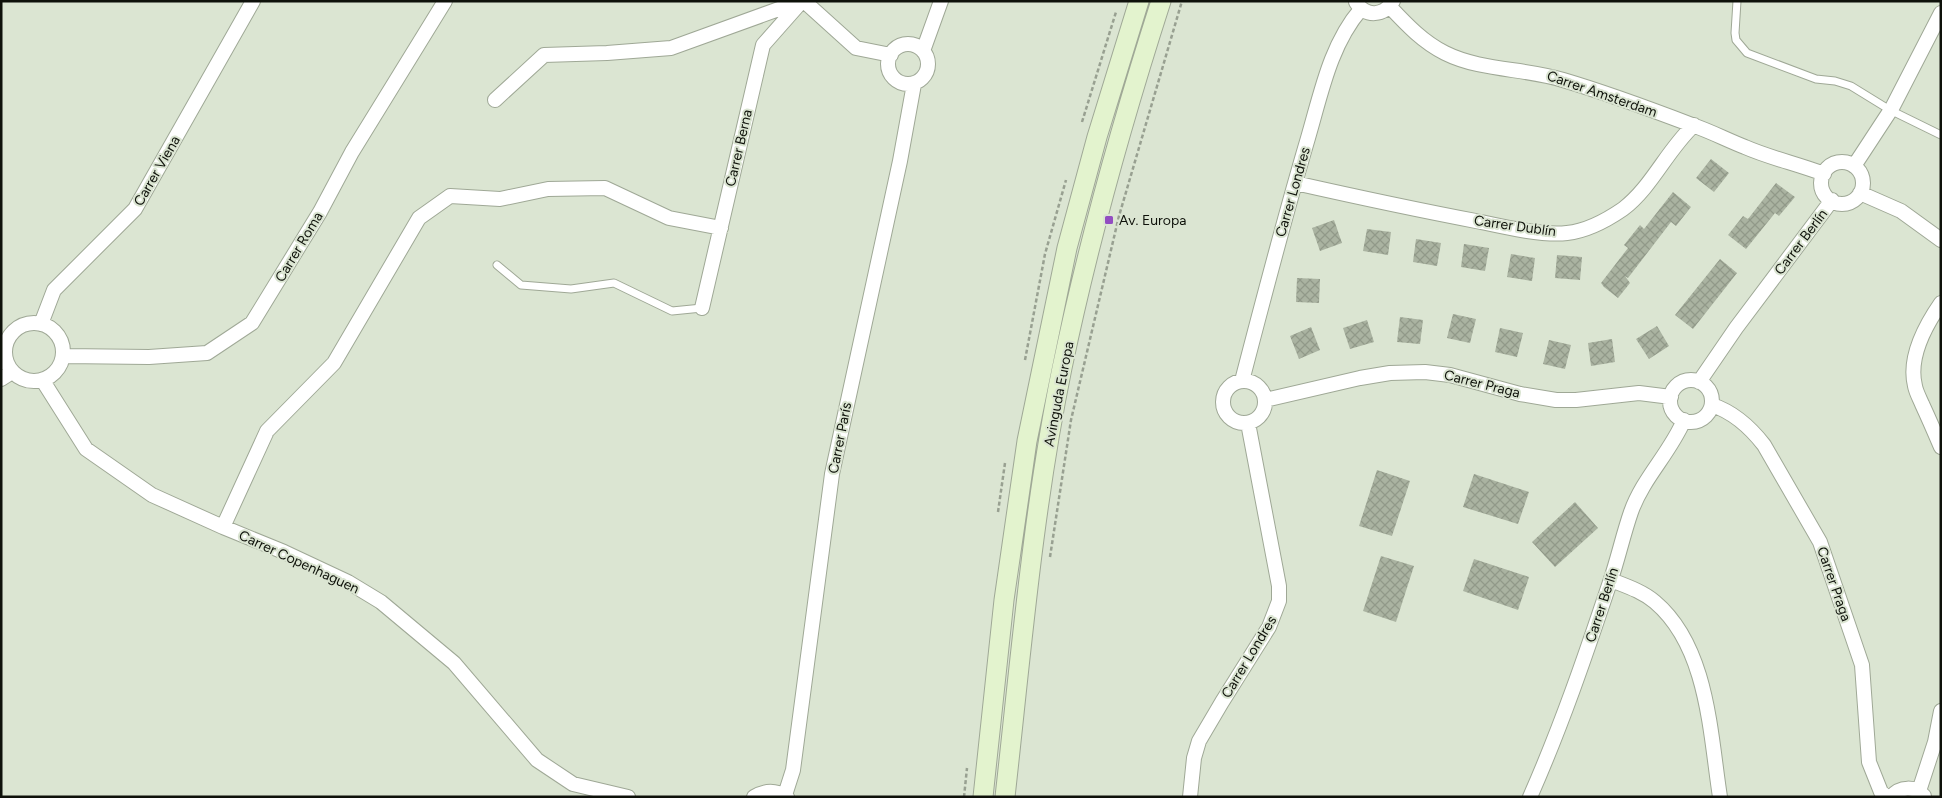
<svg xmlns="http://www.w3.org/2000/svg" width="1942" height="798" font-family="Figtree,sans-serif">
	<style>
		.building { fill: url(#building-cross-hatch) }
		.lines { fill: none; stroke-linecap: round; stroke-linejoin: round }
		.service-casing { stroke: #9fa896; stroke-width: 9 }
		.minor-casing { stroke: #9fa896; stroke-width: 16 }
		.secondary-casing { stroke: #9fa896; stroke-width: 21 }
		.path { stroke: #98a091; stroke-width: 2.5; stroke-dasharray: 4 2.5; stroke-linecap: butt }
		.service { stroke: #fff; stroke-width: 7 }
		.minor { stroke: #fff; stroke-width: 14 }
		.secondary { stroke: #e3f3ce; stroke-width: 19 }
		.poi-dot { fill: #924dc1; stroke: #dbe5d2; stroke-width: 2 }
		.labels { text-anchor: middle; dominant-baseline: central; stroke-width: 4; stroke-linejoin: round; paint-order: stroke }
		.street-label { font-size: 14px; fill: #0e110a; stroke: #dbe5d2 }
		.poi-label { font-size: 14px; fill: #0e110a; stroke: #dbe5d2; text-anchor: start }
	</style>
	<defs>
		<pattern id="building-cross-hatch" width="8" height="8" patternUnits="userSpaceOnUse" patternTransform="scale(1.25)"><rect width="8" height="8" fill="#aab3a1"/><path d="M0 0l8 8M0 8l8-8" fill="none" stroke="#919989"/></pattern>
	</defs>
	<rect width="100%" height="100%" fill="#dbe5d2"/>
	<path class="building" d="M1711,159L1729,173L1714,192L1696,178Z
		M1776,183L1795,197L1779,216L1775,213L1746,249L1728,235L1743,216L1748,219Z
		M1673,192L1691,207L1676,226L1671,222L1628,278L1625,276L1630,283L1618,298L1604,287L1601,283L1628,248L1624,245L1640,225L1644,229Z
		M1334,220L1342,243L1320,251L1312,228Z
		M1367,229L1391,232L1388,255L1363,251Z
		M1416,239L1441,243L1437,266L1413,262Z
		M1464,244L1489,248L1485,271L1461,267Z
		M1511,254L1535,258L1532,281L1507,277Z
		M1557,255L1582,257L1580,280L1555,278Z
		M1720,259L1737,273L1693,329L1675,315Z
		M1297,278L1320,279L1319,303L1296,302Z
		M1453,314L1476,319L1470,343L1447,338Z
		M1400,317L1423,320L1420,344L1397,342Z
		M1367,320L1374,342L1350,349L1343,328Z
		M1657,326L1669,346L1649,359L1636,339Z
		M1311,327L1320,350L1299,359L1290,336Z
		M1500,328L1523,333L1517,357L1495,352Z
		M1612,339L1615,362L1591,366L1588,343Z
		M1549,340L1571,345L1565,369L1543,364Z
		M1377,470L1410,481L1392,536L1359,526Z
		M1474,474L1529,492L1518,524L1463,507Z
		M1575,502L1598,528L1555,567L1532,542Z
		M1381,556L1414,566L1396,622L1363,611Z
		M1474,559L1529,577L1518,610L1463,591Z"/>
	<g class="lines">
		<g class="service-casing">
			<path id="service" d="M1737,1L1735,33L1736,40L1747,53L1816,79L1835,81L1851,86L1890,110L1941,135
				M497,265L521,285L571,289L614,283L672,311L702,308"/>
		</g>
		<g class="minor-casing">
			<path id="minor" d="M804,1L856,48L891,55
				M1356,2C1366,18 1384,16 1393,1
				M1390,7C1407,25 1423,42 1445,53C1481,71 1525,68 1563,80C1607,93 1650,109 1692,125C1710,131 1727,140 1745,147C1770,158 1798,164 1824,174
				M888 64a20 20 0 1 1 40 0a20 20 0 1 1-40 0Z
				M923,51L941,1
				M495,100L544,55L607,53L671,48L801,1
				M1821 183a21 21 0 1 1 42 0a21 21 0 1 1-42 0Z
				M1854,166L1892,108L1941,13
				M1295,183C1357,197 1418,210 1481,222C1504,227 1544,236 1567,233C1587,231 1607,220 1623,209C1652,187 1667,150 1694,125
				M1860,193L1901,211L1941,240
				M1941,303C1925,326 1908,358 1915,386C1916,392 1920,399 1922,404C1929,419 1935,433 1941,447
				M702,308L763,45L801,2
				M5 352a29 29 0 1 1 58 0a29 29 0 1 1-58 0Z
				M41,324L54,290L135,209L253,1
				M64,356L149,357L207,353L252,323L320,212L352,152L445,1
				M1,379L12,372
				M1670 401a21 21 0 1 1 42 0a21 21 0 1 1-42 0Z
				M43,381L86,449L152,495L223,527L284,552L348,582L381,602L454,663L537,760L573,784L628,797
				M1242,381C1263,300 1284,219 1308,138C1321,94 1330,45 1361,9
				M1223 402a21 21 0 1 1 42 0a21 21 0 1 1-42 0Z
				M1699,382L1736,328L1832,200
				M1265,400L1360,378L1390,373L1425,372L1450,375L1520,394L1556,400H1576L1639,393L1671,397
				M1712,405C1733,412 1750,427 1764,445L1820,542L1862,665L1869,762L1881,792L1887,797
				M223,527L267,431L334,363L419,218L450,196L500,199L548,189L605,188L669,218L721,228
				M1611,580C1626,586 1642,591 1655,602C1708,647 1710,733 1720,797
				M1919,791L1935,742L1941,711
				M785,795L793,770L832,474L900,161L914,84
				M754,797C766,790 775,790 787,797
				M1190,797L1194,758L1199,741L1222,702L1269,627L1279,601V586L1248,423
				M1530,797C1561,727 1586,654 1610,582C1618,559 1623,535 1631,512C1643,478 1670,453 1684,420
				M1891,797C1900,786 1915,786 1924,796"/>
		</g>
		<g class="secondary-casing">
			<path id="secondary" d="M983,797L1004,600L1027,441L1067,248L1097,137L1139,1
				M1005,797C1021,654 1033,509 1062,368C1088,244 1122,122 1161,1"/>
		</g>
		<path class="path" d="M1082,122L1116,12
			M1025,360L1045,254L1066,180
			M998,512L1005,463
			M1050,557L1071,420L1119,216L1182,1
			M964,797L967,768"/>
		<use href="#service" class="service"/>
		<use href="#minor" class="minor"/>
		<use href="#secondary" class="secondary"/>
	</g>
	<rect class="poi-dot" x="1104" y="215" width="10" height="10" rx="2.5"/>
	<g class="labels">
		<g class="street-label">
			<text transform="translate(1602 94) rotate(19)">Carrer Amsterdam</text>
			<text transform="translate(739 148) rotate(-77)">Carrer Berna</text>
			<text transform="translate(157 171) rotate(-60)">Carrer Viena</text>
			<text transform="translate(1293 192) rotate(-74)">Carrer Londres</text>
			<text transform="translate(1515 226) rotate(8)">Carrer Dublín</text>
			<text transform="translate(1801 242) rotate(-53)">Carrer Berlín</text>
			<text transform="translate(299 247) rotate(-59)">Carrer Roma</text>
			<text transform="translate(1482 384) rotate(14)">Carrer Praga</text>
			<text transform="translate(1059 394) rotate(-79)">Avinguda Europa</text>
			<text transform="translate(840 438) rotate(-79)">Carrer París</text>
			<text transform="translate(299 562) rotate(25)">Carrer Copenhaguen</text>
			<text transform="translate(1834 584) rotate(71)">Carrer Praga</text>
			<text transform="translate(1602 605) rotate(-72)">Carrer Berlín</text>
			<text transform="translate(1249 657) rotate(-59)">Carrer Londres</text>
		</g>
		<g class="poi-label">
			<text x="1119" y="220">Av. Europa</text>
		</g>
	</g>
	<rect width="1942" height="798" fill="none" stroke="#0e110a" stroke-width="5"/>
</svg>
